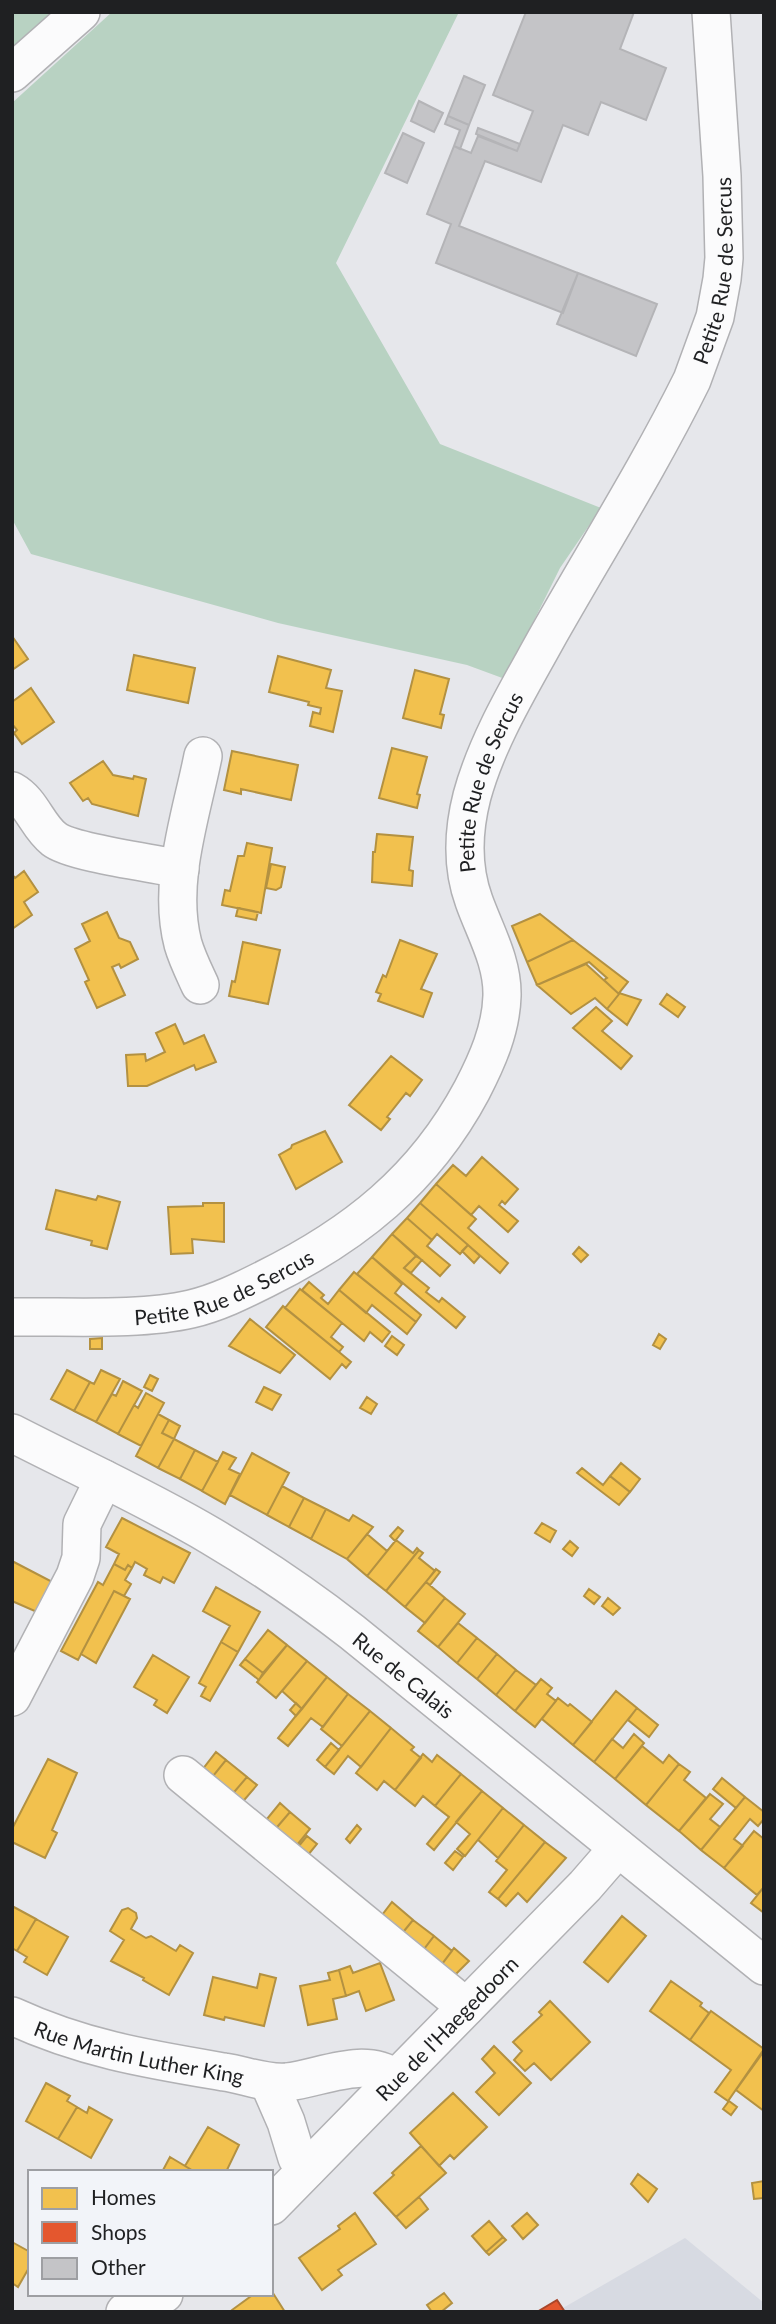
<svg xmlns="http://www.w3.org/2000/svg" width="776" height="2324" font-family="Lato,sans-serif">
	<style>
		.built { fill: #d7dae2 }
		.green { fill: #b8d2c2 }
		.homes { fill: #f2c14e; stroke: #b39141; stroke-width: 2 }
		.shops { fill: #e4572e; stroke: #a9462a; stroke-width: 2 }
		.building { fill: #c4c4c7; stroke: #b4b4b7; stroke-width: 2 }
		.lines { fill: none; stroke-linecap: round; stroke-linejoin: round }
		.minor-casing { stroke: #b1b1b4; stroke-width: 40 }
		.minor { stroke: #fbfbfc; stroke-width: 37 }
		.labels { text-anchor: middle; dominant-baseline: central; stroke-width: 7; stroke-linejoin: round; paint-order: stroke }
		.street-label { font-size: 21px; fill: #1f2022; stroke: #f2f4f9 }
	</style>
	<rect width="100%" height="100%" fill="#e6e7eb"/>
	<path class="built" d="M685,2238L764,2303V2312H556Z"/>
	<path class="green" d="M12,12H52L12,48Z
		M112,12H459L336,263L440,444L601,508L560,568L505,679L467,665L278,623L31,554L12,519V103Z"/>
	<path class="homes" d="M12,636L28,659L12,670Z
		M134,655L195,668L188,703L127,690Z
		M278,656L331,670L326,688L342,691L333,732L310,726L313,712L320,714L321,708L308,705L309,702L269,692Z
		M415,670L449,679L440,714L444,715L441,728L403,718Z
		M31,688L54,722L22,744L14,733L17,730L12,724V702Z
		M392,748L427,757L417,794L420,795L417,808L379,798Z
		M232,751L298,765L291,800L241,789V794L224,790Z
		M103,761L113,775L133,779L134,776L146,779L138,816L92,804L88,798L83,801L70,783Z
		M377,834L413,837L409,870L413,871L412,886L372,882L373,852H375Z
		M247,843L272,848L261,913L222,905L225,890L230,891L238,856H244Z
		M271,864L285,867L281,887L276,890L266,888Z
		M24,871L38,892L24,902L32,915L12,929V874L15,878Z
		M238,908L258,912L256,920L236,916Z
		M107,912L119,938L130,942L138,959L121,968L119,964L112,967L125,995L97,1008L85,982L89,980L75,949L90,941L82,924Z
		M540,914L573,940L527,962L512,926Z
		M400,940L437,954L421,989L432,993L423,1017L378,1001L381,994L376,992L383,975L386,977Z
		M573,940L628,982L619,993L641,1000L627,1025L607,1009L619,994L604,980L607,978L589,962L537,985L527,962Z
		M243,942L280,950L268,1004L229,996L232,981L235,982Z
		M586,964L619,994L607,1009L595,998L571,1014L537,985Z
		M667,994L685,1007L678,1017L660,1004Z
		M596,1007L612,1021L602,1031L632,1056L621,1069L573,1028Z
		M175,1024L184,1044L204,1035L216,1062L196,1070L194,1065L147,1086H128L126,1055L145,1054L146,1061L165,1052L156,1033Z
		M391,1056L422,1080L410,1096L406,1093L387,1117L390,1119L381,1130L349,1105Z
		M325,1131L342,1162L296,1189L279,1155L291,1148L292,1145Z
		M482,1157L518,1189L505,1204L502,1201L499,1205L518,1221L508,1232L479,1206L471,1215L436,1184L453,1165L466,1176Z
		M436,1184L476,1219L468,1228L508,1263L500,1273L420,1203Z
		M56,1190L96,1200L98,1196L120,1202L107,1249L91,1245L92,1241L46,1229Z
		M203,1203H224V1242L192,1239L193,1253L171,1254L168,1207L203,1206Z
		M420,1203L468,1245L460,1254L437,1234L432,1240L407,1218Z
		M407,1218L432,1240L427,1246L450,1265L440,1276L392,1234Z
		M392,1234L416,1256L404,1268L429,1288L426,1292L439,1302L442,1298L465,1317L456,1328L372,1257Z
		M468,1245L480,1256L474,1263L462,1251Z
		M579,1247L588,1255L581,1262L573,1254Z
		M416,1256L422,1260L411,1273L404,1268Z
		M372,1257L402,1284L395,1293L421,1315L416,1322L357,1274Z
		M354,1272L416,1322L407,1334L372,1305L366,1313L339,1290Z
		M309,1282L324,1295L321,1298L328,1304L339,1290L390,1332L382,1342L370,1332L364,1341L302,1290Z
		M300,1289L342,1323L331,1337L343,1347L339,1352L285,1308Z
		M283,1306L351,1362L346,1368L342,1364L330,1379L266,1327Z
		M250,1319L295,1355L280,1373L229,1346Z
		M659,1334L666,1339L660,1349L653,1345Z
		M392,1336L404,1345L397,1355L385,1346Z
		M102,1338V1349H90V1339Z
		M67,1370L90,1382L74,1411L51,1399Z
		M101,1370L120,1379L96,1422L74,1411L90,1382L94,1384Z
		M150,1375L158,1379L152,1391L144,1387Z
		M123,1381L142,1391L118,1434L96,1422L112,1394L116,1396Z
		M264,1387L281,1395L272,1410L256,1402Z
		M146,1393L164,1403L141,1446L118,1434L134,1405L138,1408Z
		M367,1397L377,1404L371,1414L360,1408Z
		M158,1414L169,1420L162,1433L174,1439L158,1468L136,1456Z
		M169,1420L180,1426L174,1439L162,1433Z
		M174,1439L195,1450L180,1479L158,1468Z
		M195,1450L218,1462L202,1491L180,1479Z
		M223,1452L236,1458L229,1469L240,1474L225,1504L202,1491Z
		M252,1453L289,1473L267,1515L230,1495Z
		M621,1463L640,1479L630,1492L610,1476Z
		M582,1468L603,1485L610,1476L630,1492L619,1505L577,1473Z
		M282,1486L304,1498L289,1527L267,1515Z
		M304,1498L326,1509L311,1539L289,1527Z
		M326,1509L349,1521L353,1515L373,1527L347,1559L311,1539Z
		M122,1518L190,1553L174,1583L163,1577L160,1583L144,1575L147,1569L135,1562L132,1568L128,1565L125,1570L114,1564L119,1554L106,1547Z
		M542,1523L556,1531L550,1542L535,1533Z
		M398,1527L403,1531L395,1541L390,1536Z
		M367,1534L387,1551L367,1576L347,1559Z
		M396,1540L413,1553L417,1548L419,1550L386,1591L367,1576Z
		M570,1541L578,1548L572,1556L563,1549Z
		M419,1550L423,1553L419,1558L435,1571L405,1607L386,1591Z
		M12,1561L60,1586L46,1616L12,1601Z
		M114,1564L125,1570L128,1565L132,1568L125,1580L131,1584L124,1596L114,1591L78,1660L61,1651L98,1582L103,1585Z
		M436,1569L440,1572L430,1585L426,1582Z
		M426,1582L445,1598L425,1623L405,1607Z
		M216,1587L260,1612L238,1652L221,1642L230,1626L203,1611Z
		M589,1589L600,1597L594,1604L584,1596Z
		M114,1591L130,1599L96,1663L81,1654Z
		M445,1598L465,1614L438,1647L418,1631Z
		M608,1598L620,1608L613,1615L602,1606Z
		M458,1623L477,1638L457,1663L438,1647Z
		M268,1630L287,1645L263,1673L245,1659Z
		M477,1638L497,1654L477,1679L457,1663Z
		M221,1642L238,1652L210,1701L201,1696L206,1687L199,1683Z
		M287,1645L307,1661L276,1698L257,1682Z
		M497,1654L516,1670L496,1695L477,1679Z
		M153,1655L189,1677L167,1713L154,1705L157,1700L134,1687Z
		M245,1659L263,1673L259,1680L240,1665Z
		M307,1661L327,1677L302,1709L282,1691Z
		M516,1670L536,1685L515,1711L496,1695Z
		M327,1677L348,1694L323,1727L311,1718L288,1746L278,1738Z
		M541,1679L552,1688L547,1694L556,1701L535,1727L515,1711Z
		M616,1691L637,1708L594,1762L573,1745Z
		M348,1694L370,1711L342,1746L321,1729Z
		M558,1698L568,1706L570,1704L592,1722L573,1745L542,1719Z
		M296,1703L302,1709L296,1716L290,1710Z
		M637,1708L658,1725L649,1737L628,1720Z
		M370,1711L391,1728L361,1767L348,1756L334,1774L325,1767Z
		M391,1728L414,1747L411,1750L421,1758L395,1790L384,1781L377,1790L356,1773Z
		M634,1734L644,1743L615,1779L594,1762L612,1739L623,1748Z
		M331,1743L339,1750L325,1767L317,1760Z
		M642,1746L663,1763L669,1755L679,1764L646,1805L615,1779Z
		M216,1752L226,1760L209,1781L199,1774Z
		M423,1754L432,1762L437,1755L461,1774L435,1806L423,1796L415,1806L395,1790Z
		M48,1759L77,1773L52,1830L57,1833L45,1858L12,1842V1829Z
		M226,1760L247,1777L229,1798L209,1781Z
		M679,1764L690,1772L684,1780L706,1798L679,1831L646,1805Z
		M461,1774L482,1791L434,1850L427,1844L449,1817L435,1806Z
		M247,1777L257,1785L239,1806L229,1798Z
		M722,1778L745,1797L736,1808L713,1789Z
		M482,1791L503,1808L465,1856L457,1849L470,1834L456,1822Z
		M710,1794L723,1804L710,1819L720,1827L701,1850L679,1831Z
		M745,1797L764,1812V1819L758,1826L750,1819L734,1839L743,1846L724,1868L701,1850Z
		M280,1803L290,1812L272,1833L262,1825Z
		M503,1808L524,1825L498,1858L478,1840Z
		M290,1812L310,1829L293,1850L272,1833Z
		M357,1825L361,1829L350,1843L346,1839Z
		M524,1825L545,1842L498,1899L489,1892L507,1870L496,1861Z
		M754,1831L764,1839V1887L757,1895L724,1868Z
		M307,1836L317,1844L308,1855L298,1847Z
		M545,1842L566,1858L527,1902L518,1893L506,1906L498,1899Z
		M455,1851L463,1857L453,1870L445,1863Z
		M764,1887V1913L751,1903Z
		M392,1902L413,1920L400,1936L379,1919Z
		M12,1906L36,1919L17,1951L12,1948Z
		M128,1908L136,1913L137,1918L131,1929L146,1938L151,1936L176,1951L180,1945L193,1953L169,1995L143,1980L144,1978L111,1961L124,1940L110,1931L122,1910Z
		M622,1916L646,1936L608,1982L584,1962Z
		M36,1919L68,1937L47,1975L24,1962L27,1957L17,1951Z
		M413,1920L434,1936L421,1953L400,1936Z
		M434,1936L452,1951L439,1968L421,1953Z
		M454,1948L469,1961L452,1978L439,1968Z
		M380,1963L394,2000L366,2011L359,1991L346,1996L339,1970L350,1966L353,1973Z
		M339,1970L346,1996L333,1999L337,2019L308,2025L300,1986L330,1980L328,1973Z
		M260,1974L276,1978L264,2026L225,2017L224,2020L204,2015L213,1977L257,1988Z
		M671,1981L702,2003L700,2006L709,2013L690,2040L650,2011Z
		M550,2001L590,2042L551,2080L534,2063L525,2071L514,2060L522,2051L513,2042L542,2015L539,2012Z
		M711,2011L764,2049L728,2101L715,2092L731,2070L690,2040Z
		M494,2046L531,2083L499,2115L476,2092L495,2073L482,2059Z
		M764,2051V2111L736,2090Z
		M46,2083L70,2096L67,2101L77,2107L58,2139L26,2121Z
		M453,2093L487,2127L454,2159L450,2155L439,2166L410,2133Z
		M729,2101L737,2107L731,2115L723,2109Z
		M77,2107L87,2113L89,2107L112,2120L91,2158L58,2139Z
		M208,2127L239,2145L226,2172H195L185,2166Z
		M421,2146L446,2173L396,2217L374,2193L394,2175L392,2173Z
		M170,2157L195,2172H162Z
		M638,2174L657,2189L648,2202L631,2184Z
		M764,2181V2198L754,2199L752,2183Z
		M419,2197L428,2209L406,2228L396,2217Z
		M355,2213L376,2244L338,2270L342,2275L322,2290L299,2258L340,2229L338,2226Z
		M527,2213L538,2225L523,2239L512,2226Z
		M489,2221L503,2237L486,2252L472,2236Z
		M503,2237L506,2240L489,2255L486,2252Z
		M12,2242L30,2252V2266L18,2287L12,2283Z
		M271,2290L285,2312H233L232,2310L254,2294H271Z
		M444,2293L452,2303L441,2312H432L427,2305Z"/>
	<path class="shops" d="M557,2300L565,2312H537Z"/>
	<path class="building" d="M526,12H634L620,49L666,68L646,120L601,102L588,135L563,125L541,182L485,161L459,226L578,273L563,313L436,263L451,224L427,214L454,146L471,153L478,136L517,151L533,111L493,95Z
		M464,76L485,85L469,125L448,116Z
		M419,101L443,113L434,132L411,121Z
		M448,116L469,125L460,149L454,146L460,130L445,124Z
		M478,128L520,144L517,151L476,134Z
		M403,133L424,143L407,183L385,173Z
		M578,273L657,304L636,356L557,324Z"/>
	<g class="lines">
		<g class="minor-casing">
			<g id="minor">
				<path d="M12,73L81,12"/>
				<path d="M12,791C32,802 37,826 54,839C72,853 154,863 180,869"/>
				<path d="M200,985C194,972 187,958 183,944C167,883 191,816 203,756"/>
				<path id="s1" d="M12,1317C66,1316 140,1321 191,1309C217,1303 241,1291 265,1279C354,1235 424,1180 472,1090C487,1061 501,1030 502,996C503,962 485,932 474,901C462,868 463,831 472,796C487,741 518,690 545,641C594,554 648,469 692,380L715,317L722,279L724,258L722,176L711,12"/>
				<path id="s2" d="M12,1433C78,1467 147,1498 211,1536C260,1565 307,1597 352,1632L764,1966"/>
				<path d="M12,1697L75,1576L81,1558L82,1524L104,1479"/>
				<path d="M183,1775L466,2007"/>
				<path id="s3" d="M12,2016C84,2049 147,2059 224,2072C245,2075 265,2084 287,2082C322,2078 363,2056 395,2078"/>
				<path d="M269,2083L286,2122L297,2158L307,2169"/>
				<path id="s4" d="M271,2206L585,1886L618,1848"/>
				<path d="M125,2312L164,2294"/>
			</g>
		</g>
		<use href="#minor" class="minor"/>
	</g>
	<g class="labels">
		<g class="street-label">
			<text stroke="none"><textPath href="#s1" startOffset="1435">Petite Rue de Sercus</textPath></text>
			<text stroke="none"><textPath href="#s1" startOffset="868">Petite Rue de Sercus</textPath></text>
			<text stroke="none"><textPath href="#s1" startOffset="217">Petite Rue de Sercus</textPath></text>
			<text stroke="none"><textPath href="#s2" startOffset="462">Rue de Calais</textPath></text>
			<text stroke="none"><textPath href="#s4" startOffset="250">Rue de l'Haegedoorn</textPath></text>
			<text stroke="none"><textPath href="#s3" startOffset="133">Rue Martin Luther King</textPath></text>
		</g>
	</g>
	<rect width="776" height="2324" fill="none" stroke="#1f2022" stroke-width="28"/>
	<rect x="28" y="2170" width="245" height="126" fill="#f2f4f9" stroke="#9e9fa3" stroke-width="2"/>
	<rect x="42" y="2188" width="35" height="21" fill="#f2c14e" stroke="#9e9fa3" stroke-width="2"/>
	<text x="91" y="2205" font-size="21" fill="#1f2022">Homes</text>
	<rect x="42" y="2222" width="35" height="21" fill="#e4572e" stroke="#9e9fa3" stroke-width="2"/>
	<text x="91" y="2240" font-size="21" fill="#1f2022">Shops</text>
	<rect x="42" y="2258" width="35" height="21" fill="#c4c4c7" stroke="#9e9fa3" stroke-width="2"/>
	<text x="91" y="2275" font-size="21" fill="#1f2022">Other</text>
</svg>
